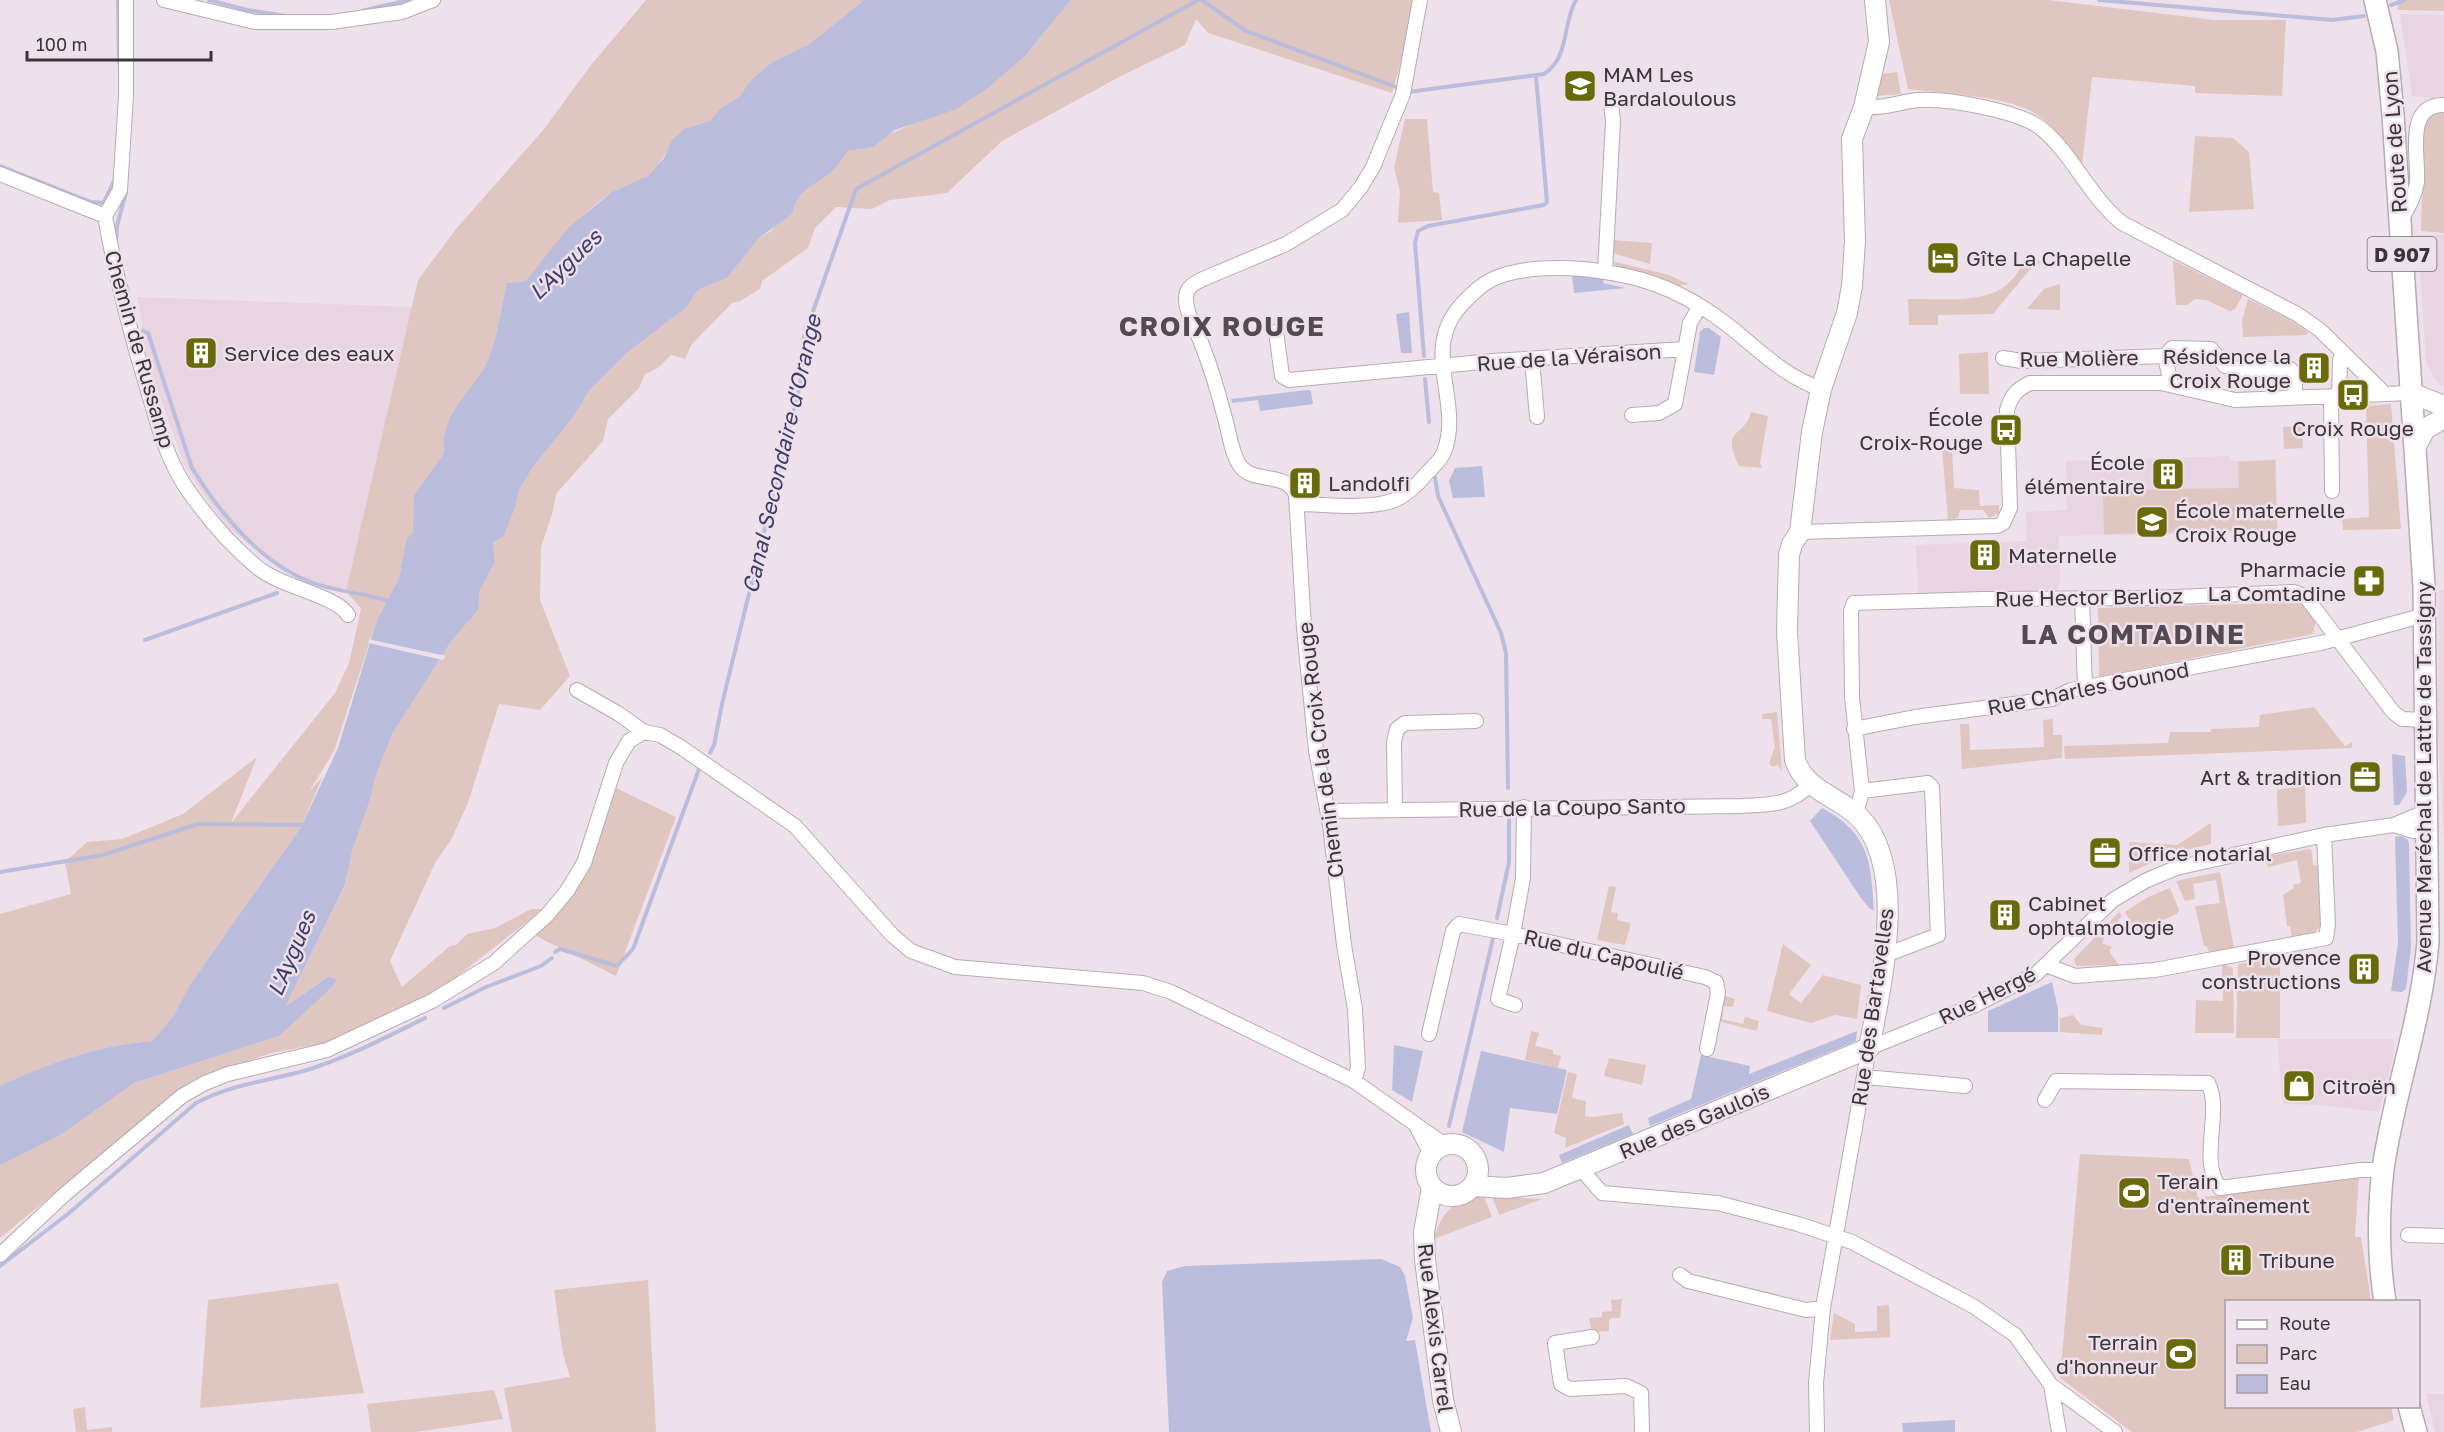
<svg xmlns="http://www.w3.org/2000/svg" width="2444" height="1432" font-family="'Golos Text',sans-serif">
	<style>
		.built { fill: #e9d4e2 }
		.green { fill: #dfc6c1 }
		.water { fill: #bbbddd }
		.pier { fill: #efe1eb }
		.lines { fill: none; stroke-linecap: round; stroke-linejoin: round }
		.stream { stroke: #bbbddd; stroke-width: 4 }
		.street-casing { stroke: #b7aab3; stroke-width: 16 }
		.secondary-casing { stroke: #b7aab3; stroke-width: 22 }
		.primary-casing { stroke: #b7aab3; stroke-width: 24 }
		.street { stroke: #fff; stroke-width: 14 }
		.secondary { stroke: #fff; stroke-width: 20 }
		.primary { stroke: #fff; stroke-width: 21 }
		.labels { text-anchor: middle; dominant-baseline: central; stroke-width: 5; stroke-linejoin: round; paint-order: stroke }
		.shield { fill: #efe1eb; stroke: #70696e; stroke-width: 1.5 }
		.shield-label { font-size: 20px; font-weight: bold; fill: #3a3538 }
		.poi-label { font-size: 21px; fill: #3a3538; stroke: #efe1eb; text-anchor: start }
		.street-label { font-size: 21px; fill: #3a3538; stroke: #efe1eb }
		.water-label { font-size: 22px; font-style: italic; fill: #3d3c68; stroke: #efe1eb }
		.district-label { font-size: 27px; font-weight: bold; letter-spacing: 1.5px; fill: #554a51; stroke: #efe1eb }
	</style>
	<rect width="100%" height="100%" fill="#efe1eb"/>
	<path class="built" d="M2400,14L2444,15V99L2412,96Z
		M2418,235H2444V388L2436,381L2426,361Z
		M137,297L412,307L346,591L310,584L278,568L224,524L185,467L141,343L142,321Z
		M2229,456L2230,461L2276,459L2278,532L2059,536L2060,582L2056,590L1918,594L1916,545L2027,541L2026,512L2067,510L2066,461Z
		M2439,590H2444V843L2438,732Z
		M2277,1039H2394V1054L2379,1112L2322,1105L2283,1104Z
		M2426,1394H2444V1432H2435Z"/>
	<path class="green" d="M646,0H864L808,45L772,62L751,80L739,97L722,107L710,122C672,126 672,152 650,174C641,183 624,185 613,192C578,213 553,251 526,281L507,283C501,307 497,342 486,364C470,394 440,415 444,453L414,495V532L406,540L399,578L377,620L334,751L309,792L323,776L301,827L191,983L172,1018L152,1041C100,1045 47,1063 0,1086V914L71,894L65,862L87,842L122,839L183,814L257,757L231,823L335,693L349,663L361,609L346,591L418,280L456,229L544,129L591,65Z
		M1071,0H1418L1392,93L1208,33L1196,19L1185,45L1121,76L1002,141L947,193L890,200L872,209L836,207L815,228L808,248L762,281L760,289L740,301L732,303L691,345L685,359L671,355L658,368L645,374L639,388L608,419L603,441L556,494L553,511L541,547L540,600L570,676L540,710L499,704L468,803L451,840L436,861L390,961L402,987L450,946L456,945L467,934L495,928L531,909H543L436,993L325,1043L271,1053L193,1080L0,1238V1165L134,1083L279,1036L326,977L284,1008L345,886L353,848L370,800L377,772L393,733L450,643L478,610L480,590L495,562L493,542L516,505L519,490L533,467L574,416L589,391L628,352L687,307L698,290L727,278L759,238L771,231L802,192L833,170L848,151L873,147L881,138L924,119L1025,56Z
		M1889,0H2048L2214,20H2286L2282,96L2195,93V86L2092,77L2082,165C2068,145 2053,123 2031,111C2003,96 1941,93 1908,89Z
		M2397,0H2444V11L2398,10Z
		M1897,72L1901,94L1877,96L1882,74Z
		M2444,112V233L2421,231L2424,119L2431,113Z
		M1405,119H1427L1433,192L1439,193L1442,220L1398,223L1400,192L1394,167Z
		M2195,136L2233,138L2249,152L2254,209L2189,212Z
		M1613,240L1652,243L1650,264L1612,253Z
		M2173,260L2243,295L2235,309L2230,311L2206,300L2195,299L2187,305H2176Z
		M1611,261L1666,274L1689,284L1678,286L1619,269Z
		M2043,261L2032,267L1993,314L1938,315V325H1909L1908,299C1950,298 2004,309 2023,262Z
		M2060,284V310L2027,309L2044,289Z
		M2248,299L2288,318L2308,332L2307,335L2243,337L2242,321Z
		M1988,352L1989,394H1960L1959,354Z
		M2391,404L2401,529L2343,530L2342,519L2369,517L2366,406Z
		M1751,412L1768,416L1760,463L1762,468L1739,466C1720,426 1744,439 1751,412Z
		M2302,426L2303,448L2284,449L2283,427Z
		M1942,448L1952,449L1954,488L1979,490L1980,506L1999,505V513L1989,518L1983,510H1960L1958,518L1948,520Z
		M2275,460L2277,530L2104,534L2103,490L2239,488L2238,462Z
		M2281,600H2302L2316,620L2313,634L2099,677L2098,608L2281,603Z
		M2314,707L2345,746L2352,742V748L2065,759L2064,746L2168,743L2170,732H2211V729L2259,727L2260,715Z
		M1777,712L1782,770L1777,765L1772,767L1769,763L1775,747L1771,719H1762V714Z
		M2053,719V735H2062V758L1962,769L1960,724H1969L1970,750L2044,747L2043,720Z
		M2305,785L2306,823L2278,826L2277,790Z
		M614,787L676,817L616,976L536,936L583,878Z
		M2211,823V844L2173,853L2129,873V842L2177,845Z
		M2310,849L2312,852L2313,865L2318,866L2322,923L2314,934L2292,939L2290,926H2287L2283,895L2294,888L2293,885L2301,883L2297,860L2268,867L2265,860L2273,855Z
		M2220,872L2234,948L2209,953L2207,946H2204L2195,906L2220,903L2216,880L2193,884L2195,899L2185,901L2176,881Z
		M1609,886L1616,887L1611,912L1618,913L1617,920L1631,923L1625,945L1597,940Z
		M2170,888L2179,910L2177,914L2144,928L2145,932L2138,934L2125,912L2148,897Z
		M2119,912L2122,916L2118,920L2123,931L2108,928L2102,943L2112,947L2109,951L2119,965L2076,966L2074,959Z
		M1783,944L1811,965L1789,994L1801,1003L1823,975L1861,985L1857,1019L1835,1015L1811,1023L1767,1011Z
		M2273,954L2280,958V1038H2236L2238,964L2271,959Z
		M2222,964L2233,968L2234,1033H2195L2196,1000L2223,1001Z
		M1725,996L1735,999L1733,1007L1724,1006L1722,1019L1743,1024L1745,1017L1759,1021L1757,1031L1718,1021Z
		M2073,1015L2081,1025L2103,1028L2102,1035L2060,1032V1018Z
		M1531,1031L1539,1033L1535,1046L1553,1050V1054L1561,1056L1558,1068L1525,1060Z
		M1609,1058L1646,1065L1642,1085L1604,1076Z
		M1568,1072L1577,1074L1572,1098L1586,1101L1585,1116L1593,1117L1622,1113L1624,1124L1565,1148L1566,1138L1554,1133Z
		M2080,1154L2189,1159L2198,1198L2359,1175L2355,1237H2361L2371,1301L2226,1302V1406L2391,1407L2394,1420L2357,1432H2132L2060,1378Z
		M1483,1194L1492,1217L1434,1239C1441,1213 1455,1198 1483,1194Z
		M1492,1196L1542,1199L1499,1215Z
		M648,1280L656,1432H512L504,1388L570,1377L563,1354L554,1290Z
		M338,1283L364,1393L200,1408L208,1300Z
		M1622,1299L1620,1318H1611L1609,1321V1331L1592,1332L1589,1318L1602,1317V1312L1612,1311L1611,1300Z
		M1889,1305L1890,1337L1830,1340L1834,1313L1855,1324V1332L1877,1331V1306Z
		M494,1390L503,1419L416,1432H371L367,1404Z
		M85,1407L87,1430L112,1427V1432H76L73,1409Z"/>
	<path class="water" d="M864,0H1071L1025,56L988,88L954,110L895,130L873,147L848,151C843,157 839,165 833,170C816,186 797,188 792,214L759,238L727,278L698,290L687,307L628,352L589,391L574,416L533,467L519,490L516,505L503,537L493,542L495,562L480,590L478,610L450,643L393,733L377,772L370,800L353,848L345,885L285,1007L327,977L337,979L331,988L279,1036L134,1083L60,1135L0,1165V1086C47,1063 100,1045 152,1041L172,1018L191,983L301,827L338,748L377,620L399,578L406,540L413,532L414,495L444,453C440,414 470,394 486,364C497,342 501,307 507,283L526,281L568,228L612,192L648,176L664,158L672,140L684,129L710,121L722,107L739,97L751,80L772,62L808,45Z
		M1572,275L1604,279L1603,283L1626,288L1574,293Z
		M1409,312L1412,353H1401L1396,314Z
		M1704,328H1709L1721,337L1714,375L1694,372L1700,332Z
		M1308,390L1311,391L1313,404L1260,411L1258,400L1232,403L1231,399Z
		M1482,466L1485,497L1453,498L1449,481L1455,468Z
		M2392,754L2405,756L2407,792L2399,805H2394Z
		M1822,808C1869,833 1871,861 1874,910L1870,909L1861,898L1810,821Z
		M2401,836L2408,840L2409,844L2411,948L2406,989L2402,992L2391,991L2398,943L2395,837Z
		M2052,982L2058,1009V1032H1988V1011Z
		M1857,1031L1856,1041L1650,1126L1648,1118L1691,1099L1701,1055L1750,1066L1749,1074Z
		M1394,1045L1423,1051L1412,1102L1392,1090Z
		M1481,1051L1567,1070L1557,1114L1510,1108L1504,1152L1462,1132Z
		M1629,1125L1633,1134L1562,1163L1559,1155Z
		M1381,1259L1400,1267L1405,1276L1413,1318L1406,1341L1415,1340L1431,1432H1169L1162,1282L1167,1271L1185,1266Z
		M1955,1420V1432H1903L1902,1423Z"/>
	<path class="pier" d="M369,639L372,640L446,656L443,660L368,643Z"/>
	<g class="lines">
		<path class="stream" d="M118,0L119,63
			M209,0L247,10L286,16
			M1202,0L1246,31L1396,87
			M2099,0L2332,20L2364,16
			M2391,5L2405,0
			M362,11L408,0
			M1408,92L1544,74C1570,57 1562,24 1576,0
			M0,166L91,202L106,203
			M104,202L114,181
			M116,243L117,226L126,192
			M125,283L128,291
			M143,331L148,333L192,468C220,513 260,563 311,582C336,592 366,593 392,602
			M1424,356L1415,243L1418,231L1428,226L1544,205L1547,202L1536,76
			M1425,379L1429,422
			M1435,477L1438,496L1501,633L1506,653L1508,788
			M145,640L277,593
			M710,753L714,745L722,704L800,385L804,337L856,189L1198,0
			M0,872L103,855L198,824L305,825
			M1497,918L1509,862V815
			M555,952L560,949L617,966L633,949L699,769
			M444,1008L486,987L541,966L552,958
			M1449,1126L1494,934
			M0,1266L68,1214L196,1103C231,1084 269,1081 307,1070C348,1057 387,1037 425,1018"/>
		<g class="street-casing">
			<path id="street" d="M126,0V96L120,190L105,216C115,273 129,328 146,384C156,418 165,455 185,486C205,515 230,545 257,567C280,587 338,596 348,615
				M164,0L255,22H331L402,12L433,0
				M1864,107C1883,109 1899,102 1918,100C1947,98 2020,111 2042,129C2073,155 2089,196 2122,223L2297,314L2320,330L2384,393
				M0,174L105,216
				M2401,220C2408,207 2415,197 2417,182C2419,156 2404,105 2444,105
				M1605,272L1613,121L1611,103
				M1276,332L1282,376L1289,380L1493,361L1685,349
				M2165,356L2171,385
				M2003,358L2022,361L2165,356L2172,348L2211,349L2225,366L2240,369H2290L2295,374V398
				M1532,359L1537,417
				M2331,396L2332,491
				M2339,396L2340,360L2343,352
				M1632,415L1659,413L1675,404L1690,323L1700,306
				M1297,504C1327,504 1364,510 1392,501C1406,496 1418,484 1427,473C1433,467 1441,460 1444,452C1464,401 1417,348 1465,301C1474,292 1482,284 1493,279C1519,267 1555,267 1583,269C1638,275 1676,287 1721,320C1756,346 1779,374 1821,389
				M1800,532L1997,526L2003,523L2010,508L2007,410C2011,396 2016,390 2030,383H2161L2235,400L2411,393
				M2082,599L2085,687
				M577,690L619,714L644,732L660,735L679,746L795,826L892,935L911,951L955,967L1143,983L1171,992L1354,1081L1445,1145
				M1854,729L1915,717L2052,699L2071,690L2321,643L2425,615
				M1862,791L1928,783L1932,787L1938,935L1883,956
				M1524,807L1523,878L1513,934L1705,977L1716,982L1718,993L1707,1049
				M1395,810L1394,742L1397,729L1405,723L1476,721
				M1328,811L1743,806C1772,804 1788,806 1810,785
				M1856,814L1862,791L1852,697L1851,611L1854,603L1983,599L2153,598L2294,592L2306,597L2393,712L2402,719L2424,720
				M2394,825L2413,831H2426
				M2046,965L2075,976L2155,970L2326,938L2328,925L2324,835
				M1429,1034L1453,931L1459,924L1513,934L1498,999L1515,1005
				M1865,1077L1965,1086
				M1354,1081L1358,1068L1355,1009L1344,945L1330,825L1316,751L1304,628L1296,495C1287,471 1255,484 1241,467C1231,454 1229,430 1224,415C1218,391 1211,368 1202,345C1197,330 1185,314 1186,297C1186,287 1195,283 1203,279L1286,244L1342,210L1361,187L1373,167L1403,94L1420,0
				M2045,1100L2056,1081L2208,1083C2223,1111 2198,1161 2220,1188L2360,1170H2383
				M1415,1124L1431,1154
				M1581,1169L1602,1193L1718,1203L1798,1224L1852,1242L1973,1306L2015,1335L2051,1385L2115,1432
				M2408,1235L2444,1236
				M0,1255L65,1194L182,1096L205,1083L228,1074L327,1050L432,1001L494,963L547,915L567,891L584,863L616,763L629,741L644,732
				M1680,1275L1688,1281L1806,1310L1823,1308
				M1592,1337L1555,1343L1561,1384L1570,1389L1626,1386L1641,1393L1642,1432
				M2051,1385L2059,1432
				M1817,1432L1816,1383L1823,1308L1869,1048L1975,1005L2036,974L2113,900L2145,881L2176,868L2324,835L2394,825L2425,812"/>
		</g>
		<g class="secondary-casing">
			<path id="secondary" d="M2411,393L2444,406
				M2416,446L2425,429L2444,418
				M1426 1170a26 26 0 1 1 52 0a26 26 0 1 1-52 0Z
				M1473,1186L1507,1188L1544,1183L1869,1048C1881,986 1909,866 1859,817C1837,795 1806,792 1795,760L1787,632L1789,555L1792,544L1800,532L1812,432L1821,389L1847,313L1852,286L1855,241L1852,139L1864,107L1879,42L1875,0
				M1432,1187L1424,1232L1425,1260L1443,1400L1451,1432"/>
		</g>
		<g class="primary-casing">
			<path id="primary" d="M2375,0L2387,51L2393,115L2424,586L2428,941C2422,1019 2394,1092 2383,1169C2378,1213 2378,1258 2385,1302
				M2409,1406L2416,1432"/>
		</g>
		<use href="#street" class="street"/>
		<use href="#secondary" class="secondary"/>
		<use href="#primary" class="primary"/>
	</g>
	<defs>
		<g id="school-square" transform="scale(1.725)"><rect x="-9" y="-9" width="18" height="18" rx="4" fill="#696b0a" stroke="#efe1eb"/><path d="M0-5L7-2L0 1L-7-2ZM-4 1L0 2.5L4 1V4Q0 6-4 4Z" fill="#fff"/></g>
		<g id="hotel-square" transform="scale(1.725)"><rect x="-9" y="-9" width="18" height="18" rx="4" fill="#696b0a" stroke="#efe1eb"/><path d="M-6-4.5h1.5V1H6V5H4.5V3h-9V5H-6ZM-4 0a1.8 1.8 0 1 1 3.6 0ZM.5 0V-2.5h3Q6-2.5 6 0Z" fill="#fff"/></g>
		<g id="building-square" transform="scale(1.725)"><rect x="-9" y="-9" width="18" height="18" rx="4" fill="#696b0a" stroke="#efe1eb"/><path d="M-4-6H4V6H1V3H-1V6H-4ZM-2.5-4.3h1.7v1.8h-1.7ZM.8-4.3h1.7v1.8H.8ZM-2.5-1h1.7V.8h-1.7ZM.8-1h1.7V.8H.8Z" fill="#fff"/></g>
		<g id="bus-square" transform="scale(1.725)"><rect x="-9" y="-9" width="18" height="18" rx="4" fill="#696b0a" stroke="#efe1eb"/><path d="M-5-6H5V4H4V6H2V4H-2V6H-4V4H-5ZM-3.5-4V0h7V-4ZM-3.5 1.2v1.5H-2V1.2ZM2 1.2v1.5H3.5V1.2Z" fill="#fff"/></g>
		<g id="pharmacy-square" transform="scale(1.725)"><rect x="-9" y="-9" width="18" height="18" rx="4" fill="#696b0a" stroke="#efe1eb"/><path d="M-2-6h4v4h4v4h-4v4h-4v-4h-4v-4h4Z" fill="#fff"/></g>
		<g id="office-square" transform="scale(1.725)"><rect x="-9" y="-9" width="18" height="18" rx="4" fill="#696b0a" stroke="#efe1eb"/><path d="M-6-3h4V-5.5h4V-3h4V5H-6ZM-1-4.5V-3h2v-1.5ZM-6 0V1H6V0Z" fill="#fff"/></g>
		<g id="shop-square" transform="scale(1.725)"><rect x="-9" y="-9" width="18" height="18" rx="4" fill="#696b0a" stroke="#efe1eb"/><path d="M-5-2.5h2.3a2.7 3.5 0 0 1 5.4 0H5L5.5 6h-11ZM-1.5-2.5h3a1.5 2.3 0 0 0-3 0Z" fill="#fff"/></g>
		<g id="stadium-square" transform="scale(1.725)"><rect x="-9" y="-9" width="18" height="18" rx="4" fill="#696b0a" stroke="#efe1eb"/><path d="M0-5a6.5 5 0 1 0 0 10a6.5 5 0 1 0 0-10ZM-3.5-1.8h7v3.6h-7Z" fill="#fff"/></g>
	</defs>
	<g fill-rule="evenodd">
		<use href="#school-square" x="1580" y="86"/>
		<use href="#hotel-square" x="1943" y="258"/>
		<use href="#building-square" x="201" y="353"/>
		<use href="#building-square" x="2314" y="368"/>
		<use href="#bus-square" x="2353" y="395"/>
		<use href="#bus-square" x="2006" y="430"/>
		<use href="#building-square" x="2168" y="474"/>
		<use href="#building-square" x="1305" y="483"/>
		<use href="#school-square" x="2152" y="522"/>
		<use href="#building-square" x="1985" y="555"/>
		<use href="#pharmacy-square" x="2369" y="581"/>
		<use href="#office-square" x="2365" y="777"/>
		<use href="#office-square" x="2105" y="853"/>
		<use href="#building-square" x="2005" y="915"/>
		<use href="#building-square" x="2364" y="969"/>
		<use href="#shop-square" x="2299" y="1086"/>
		<use href="#stadium-square" x="2134" y="1193"/>
		<use href="#building-square" x="2236" y="1260"/>
		<use href="#stadium-square" x="2181" y="1354"/>
	</g>
	<g class="labels">
		<rect class="shield" x="2367.5" y="237" width="69" height="34" rx="4.5"/>
		<g class="shield-label">
			<text x="2402" y="254">D 907</text>
		</g>
		<g class="poi-label">
			<text x="1603" y="74">MAM Les<tspan x="1603" dy="24">Bardaloulous</tspan></text>
			<text x="1966" y="258">Gîte La Chapelle</text>
			<text x="224" y="353">Service des eaux</text>
			<text x="2291" y="356" text-anchor="end">Résidence la<tspan x="2291" dy="24">Croix Rouge</tspan></text>
			<text x="1983" y="418" text-anchor="end">École<tspan x="1983" dy="24">Croix-Rouge</tspan></text>
			<text x="2353" y="428" text-anchor="middle">Croix Rouge</text>
			<text x="2145" y="462" text-anchor="end">École<tspan x="2145" dy="24">élémentaire</tspan></text>
			<text x="1328" y="483">Landolfi</text>
			<text x="2175" y="510">École maternelle<tspan x="2175" dy="24">Croix Rouge</tspan></text>
			<text x="2008" y="555">Maternelle</text>
			<text x="2346" y="569" text-anchor="end">Pharmacie<tspan x="2346" dy="24">La Comtadine</tspan></text>
			<text x="2342" y="777" text-anchor="end">Art &amp; tradition</text>
			<text x="2128" y="853">Office notarial</text>
			<text x="2028" y="903">Cabinet<tspan x="2028" dy="24">ophtalmologie</tspan></text>
			<text x="2341" y="957" text-anchor="end">Provence<tspan x="2341" dy="24">constructions</tspan></text>
			<text x="2322" y="1086">Citroën</text>
			<text x="2157" y="1181">Terain<tspan x="2157" dy="24">d'entraînement</tspan></text>
			<text x="2259" y="1260">Tribune</text>
			<text x="2158" y="1342" text-anchor="end">Terrain<tspan x="2158" dy="24">d'honneur</tspan></text>
		</g>
		<g class="street-label">
			<text transform="translate(2394 142) rotate(-94)">Route de Lyon</text>
			<text transform="translate(140 349) rotate(74)">Chemin de Russamp</text>
			<text transform="translate(1569 357) rotate(-4)">Rue de la Véraison</text>
			<text transform="translate(2079 358) rotate(-1)">Rue Molière</text>
			<text transform="translate(2089 597) rotate(-1)">Rue Hector Berlioz</text>
			<text transform="translate(2088 688) rotate(-11)">Rue Charles Gounod</text>
			<text transform="translate(1320 750) rotate(-97)">Chemin de la Croix Rouge</text>
			<text transform="translate(2423 777) rotate(-90)">Avenue Maréchal de Lattre de Tassigny</text>
			<text transform="translate(1572 807) rotate(-1)">Rue de la Coupo Santo</text>
			<text transform="translate(1604 954) rotate(13)">Rue du Capoulié</text>
			<text transform="translate(1987 995) rotate(-26)">Rue Hergé</text>
			<text transform="translate(1872 1007) rotate(-82)">Rue des Bartavelles</text>
			<text transform="translate(1694 1121) rotate(-23)">Rue des Gaulois</text>
			<text transform="translate(1436 1328) rotate(83)">Rue Alexis Carrel</text>
		</g>
		<g class="water-label">
			<text transform="translate(565 264) rotate(-44)">L'Aygues</text>
			<text transform="translate(781 454) rotate(-77)">Canal Secondaire d'Orange</text>
			<text transform="translate(291 953) rotate(-67)">L'Aygues</text>
		</g>
		<g class="district-label">
			<text x="1222" y="326">CROIX ROUGE</text>
			<text x="2133" y="634">LA COMTADINE</text>
		</g>
	</g>
	<rect x="2225" y="1300" width="195" height="108" fill="#efe1eb" stroke="#a79ca3" stroke-width="1.5"/>
	<rect x="2237" y="1320" width="30" height="9" fill="#ffffff" stroke="#a79ca3" stroke-width="1.5"/>
	<text x="2279" y="1330" font-size="18" fill="#3a3538">Route</text>
	<rect x="2237" y="1345" width="30" height="18" fill="#dfc6c1" stroke="#a79ca3" stroke-width="1.5"/>
	<text x="2279" y="1360" font-size="18" fill="#3a3538">Parc</text>
	<rect x="2237" y="1375" width="30" height="18" fill="#bbbddd" stroke="#a79ca3" stroke-width="1.5"/>
	<text x="2279" y="1390" font-size="18" fill="#3a3538">Eau</text>
	<path d="M27 51v9h184v-9" fill="none" stroke="#3a3538" stroke-width="3"/>
	<text x="36" y="51" font-size="18" fill="#3a3538" stroke="#efe1eb" stroke-width="4.5" paint-order="stroke">100 m</text>
</svg>
